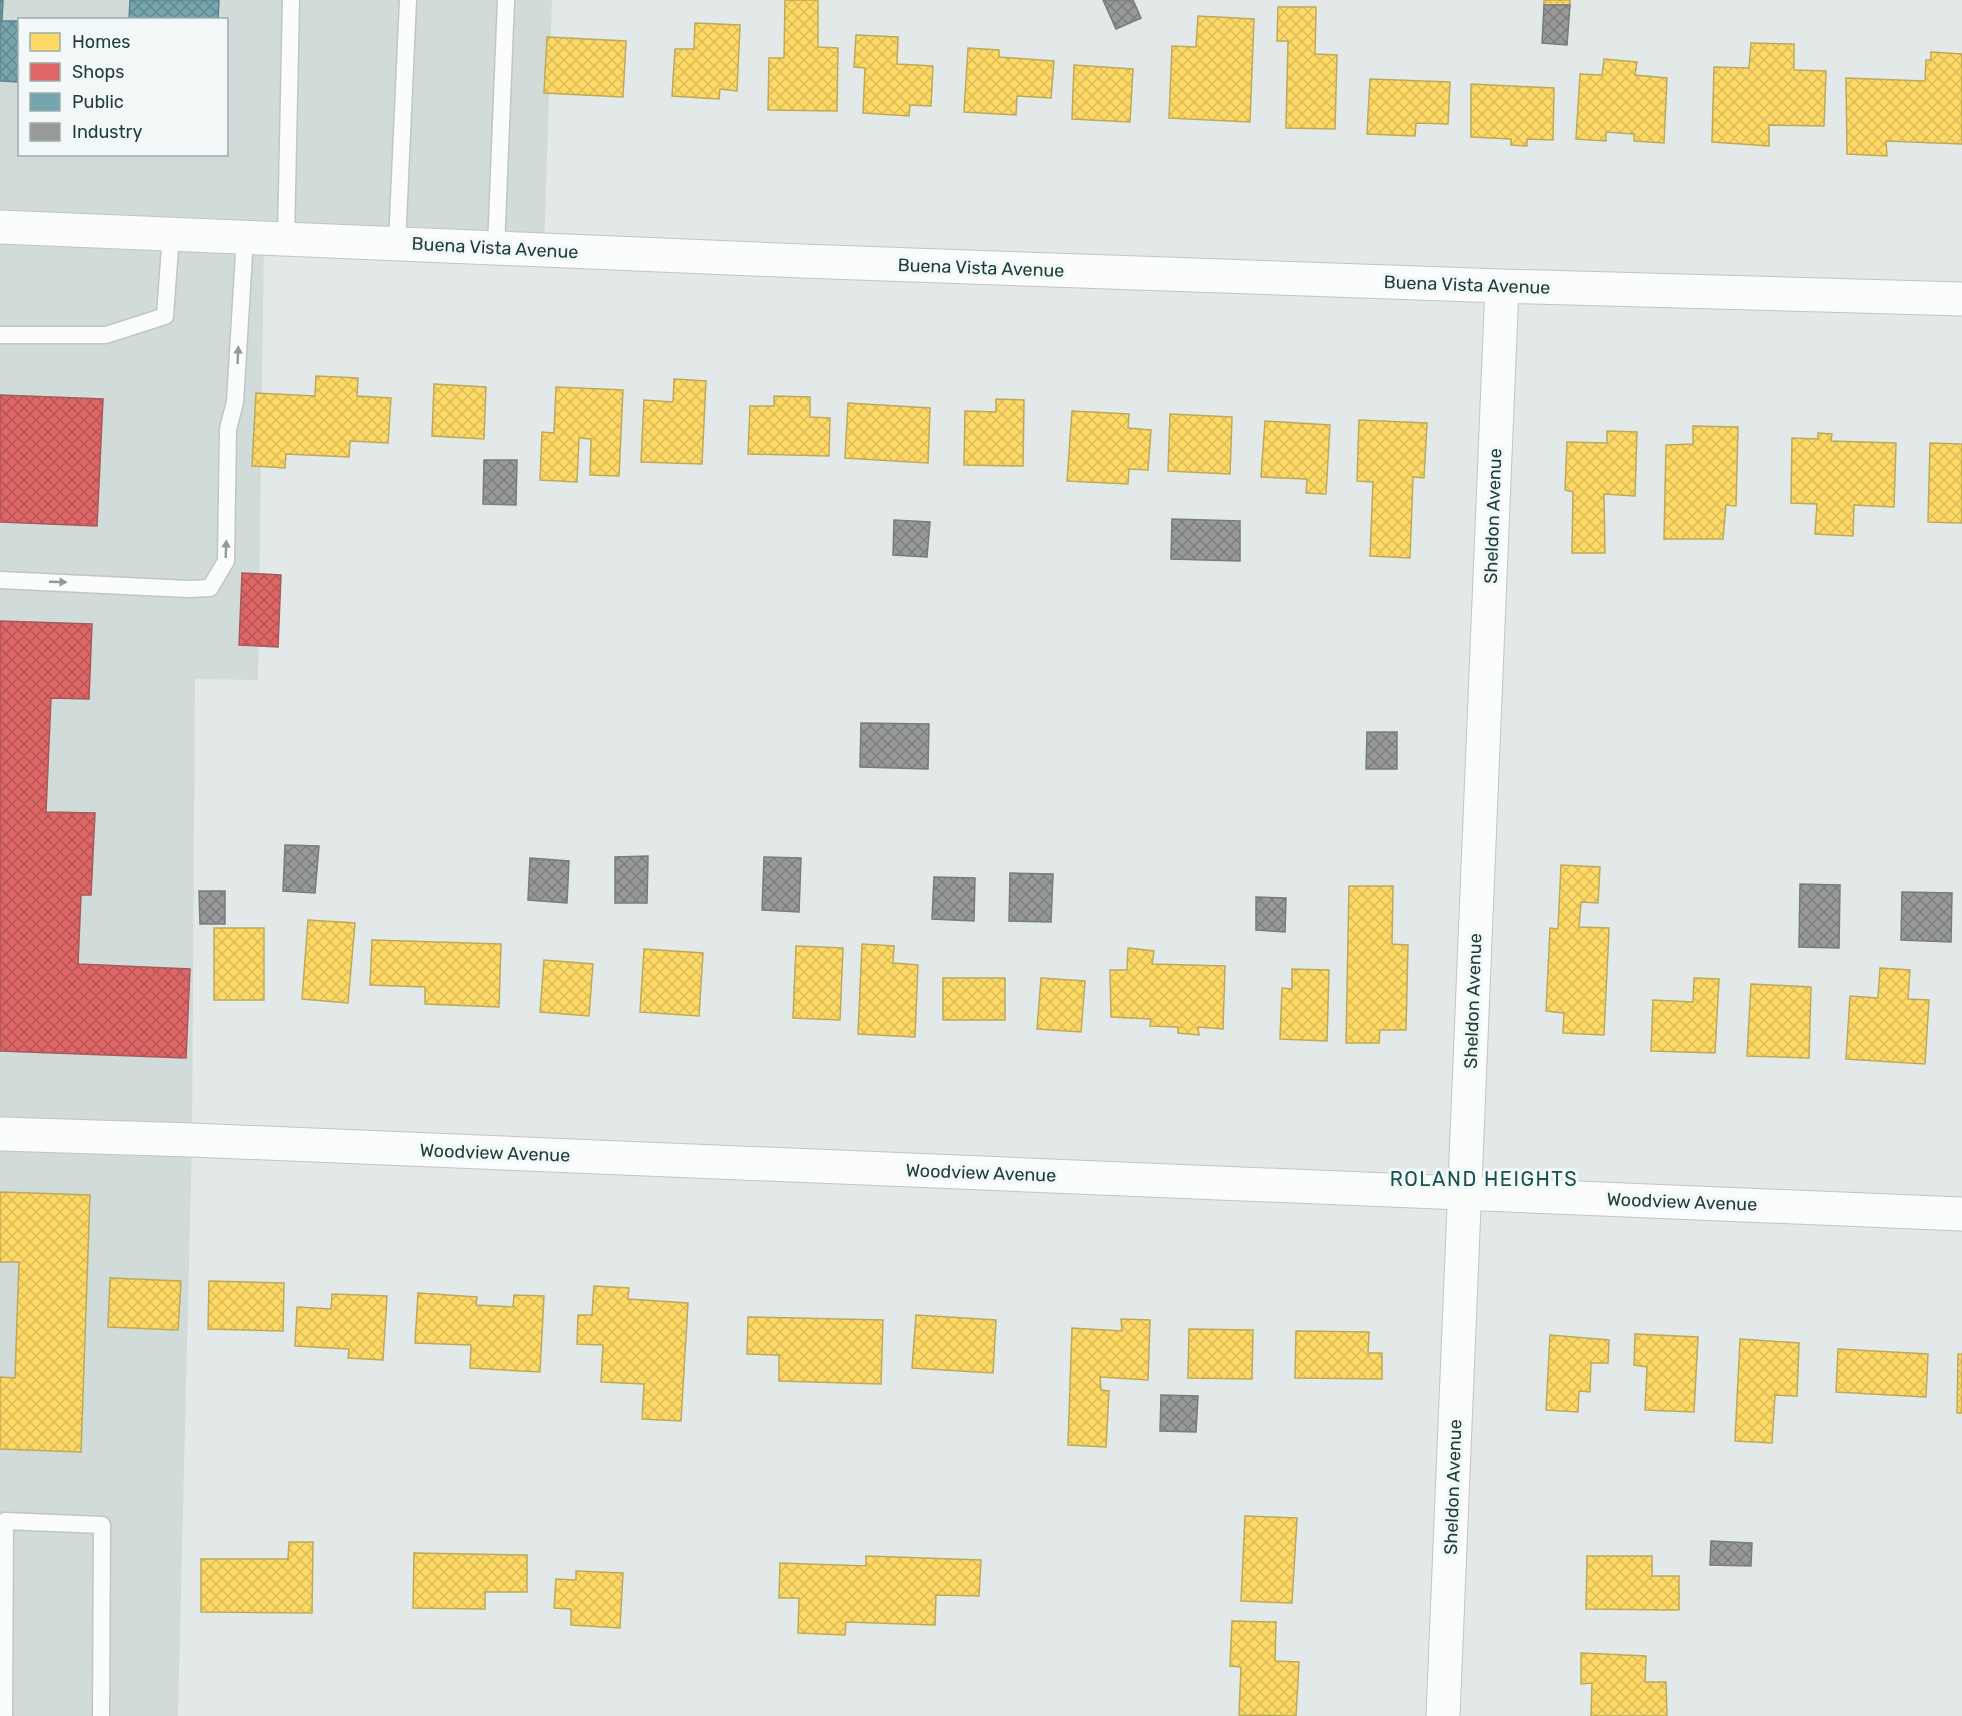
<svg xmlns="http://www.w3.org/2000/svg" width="1962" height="1716" font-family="Rubik,sans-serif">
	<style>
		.built { fill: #d1dbd9; fill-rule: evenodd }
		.homes { fill: url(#homes-cross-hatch); stroke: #bcaa5a; stroke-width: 1.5 }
		.shops { fill: url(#shops-cross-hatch); stroke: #a65a5a; stroke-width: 1.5 }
		.public { fill: url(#public-cross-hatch); stroke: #5c868d; stroke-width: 1.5 }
		.industry { fill: url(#industry-cross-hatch); stroke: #757d7d; stroke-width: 1.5 }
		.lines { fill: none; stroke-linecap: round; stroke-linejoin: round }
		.service-casing { stroke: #c0c6c5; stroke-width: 19 }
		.minor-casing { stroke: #c0c6c5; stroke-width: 35 }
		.service { stroke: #fbfcfc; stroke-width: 16 }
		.minor { stroke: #fbfcfc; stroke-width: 33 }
		.oneway { fill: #8e9c9c }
		.labels { text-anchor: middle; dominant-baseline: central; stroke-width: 6; stroke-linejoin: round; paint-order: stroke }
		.street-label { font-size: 18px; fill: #203d3d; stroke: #f1f8f7 }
		.neighbourhood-label { font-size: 20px; letter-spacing: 1.5px; fill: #1b5050; stroke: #f1f8f7 }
	</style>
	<defs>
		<pattern id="homes-cross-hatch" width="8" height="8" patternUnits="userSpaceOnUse" patternTransform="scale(1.5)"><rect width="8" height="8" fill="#ffd966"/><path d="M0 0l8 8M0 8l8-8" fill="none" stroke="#dabb59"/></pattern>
		<pattern id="shops-cross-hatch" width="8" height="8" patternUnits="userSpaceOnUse" patternTransform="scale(1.5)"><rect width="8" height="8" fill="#e06666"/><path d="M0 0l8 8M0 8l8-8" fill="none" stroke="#b55555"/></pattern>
		<pattern id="public-cross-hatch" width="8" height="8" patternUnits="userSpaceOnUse" patternTransform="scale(1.5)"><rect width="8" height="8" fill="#76a5af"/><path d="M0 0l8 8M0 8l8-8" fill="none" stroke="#608890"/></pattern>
		<pattern id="industry-cross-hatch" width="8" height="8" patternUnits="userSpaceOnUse" patternTransform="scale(1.5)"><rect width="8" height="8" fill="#999"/><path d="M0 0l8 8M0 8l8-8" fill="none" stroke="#7c7e7e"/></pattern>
	</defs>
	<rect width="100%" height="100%" fill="#e3e9e8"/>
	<path class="built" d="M0,0H552L544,250L264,239L258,680L195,679L192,1140L178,1716H0ZM20,20H226V154H20Z"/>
	<path class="homes" d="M785,0H818V47L838,48L837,111L768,110L769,58H784Z
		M1544,0H1570V5H1544Z
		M1278,7H1316L1315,54L1337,55L1335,129L1286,128L1288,41H1277Z
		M1198,16L1254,19L1250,122L1169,118L1172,46L1196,47Z
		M695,23L740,25L737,91L720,89L719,99L672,96L675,49H694Z
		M856,35L898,37L897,64L933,66L931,106L910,105L909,116L863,113L865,68L854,67Z
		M547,37L626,41L623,97L544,93Z
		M1751,43L1794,44V70L1826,71L1824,126L1769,125V146L1712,142L1714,67L1749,68Z
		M968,48L999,50V57L1054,61L1051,98L1017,96L1016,115L964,112Z
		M1931,52L1962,54V144L1886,141L1887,156L1847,154L1846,78L1925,81L1926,60H1931Z
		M1604,59L1637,62L1635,75L1667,78L1664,143L1634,141V134L1606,132V141L1576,139L1580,74L1602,75Z
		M1074,65L1133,69L1130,122L1072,119Z
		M1370,79L1450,82L1448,124L1416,123L1415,136L1367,134Z
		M1471,84L1554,88L1553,140L1527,139V146L1511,145V139L1471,137Z
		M316,376L358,378L357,396L391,398L388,443L350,441L349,457L286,454L285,468L252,466L256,393L315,396Z
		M674,379L706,381L702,464L641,462L644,400L673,402Z
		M434,384L486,387L484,439L432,436Z
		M556,387L623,390L619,476L590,475L591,439L579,438L577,482L540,480L542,432L554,433Z
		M774,396L810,397V417L830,418L829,456L748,454L750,406H774Z
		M996,399L1024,400L1023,466L964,465L965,411L996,412Z
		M848,403L930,408L928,463L845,458Z
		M1072,411L1129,414L1128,428L1151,430L1148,470L1129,469L1128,484L1067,481Z
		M1170,414L1232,417L1230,474L1168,471Z
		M1359,420L1427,423L1424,478L1413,477L1410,558L1370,556L1373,482L1357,481Z
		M1265,421L1330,425L1326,494L1306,493L1307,479L1261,477Z
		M1693,426L1738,427L1736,506L1726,505L1723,539H1664L1666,445L1693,444Z
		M1607,431L1637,432L1635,496L1604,494L1605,553H1572L1573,492L1565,490L1567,442L1607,443Z
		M1818,433L1832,434L1831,441L1896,443L1894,507L1854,505L1853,536L1815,534L1817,504L1791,503L1792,438L1818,439Z
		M1930,443L1962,444V523L1928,522Z
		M1561,865L1600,867L1598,903L1581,902L1579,927L1609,928L1604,1035L1563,1033L1564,1013L1546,1011L1550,928L1558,929Z
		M1349,886H1393L1392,944L1408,945L1406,1030H1380L1379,1043H1346Z
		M308,920L355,923L348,1003L302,999Z
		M214,928H264V1000H214Z
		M372,940L501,944L499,1007L425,1004V987L370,985Z
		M862,944L894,946L893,963L918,965L915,1037L858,1034Z
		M796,946L843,948L840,1020L793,1018Z
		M1128,948L1154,951L1152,964L1225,966L1223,1029L1198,1027L1199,1035L1178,1033V1027L1150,1026L1151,1019L1111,1017L1110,970H1127Z
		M644,949L703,953L699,1016L640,1012Z
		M544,960L593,964L589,1016L540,1012Z
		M1880,968L1910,970L1908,999L1929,1000L1925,1064L1846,1059L1850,996L1878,998Z
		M1292,969L1329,970L1327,1041L1280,1039L1282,988L1292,989Z
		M943,978H1005V1020H943Z
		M1041,978L1085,981L1081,1032L1037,1029Z
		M1694,978L1719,979L1715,1053L1651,1051L1653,1000L1693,1002Z
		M1751,984L1811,987L1809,1058L1747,1056Z
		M0,1192L90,1195L81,1452L0,1449V1377L15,1378L19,1262H0Z
		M110,1278L181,1281L178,1330L108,1327Z
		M209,1281L284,1283L283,1331L208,1329Z
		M594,1286L629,1288L628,1299L688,1303L681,1421L642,1419L644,1384L601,1382L603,1345L577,1344L578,1315H592Z
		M418,1293L477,1297L476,1305L513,1307L514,1295L544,1296L540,1372L470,1368L471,1345L415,1343Z
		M332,1294L387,1296L383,1360L348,1358L349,1349L295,1346L297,1307L331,1309Z
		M916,1315L996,1320L993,1373L912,1368Z
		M748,1317L883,1320L881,1384L779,1381V1355L747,1354Z
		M1121,1319L1150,1320L1148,1380L1100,1377L1101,1390L1109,1391L1106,1447L1068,1445L1072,1328L1122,1331Z
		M1189,1329L1253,1330L1252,1379L1188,1378Z
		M1296,1331L1369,1332L1368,1353H1382V1379L1295,1378Z
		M1635,1334L1698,1337L1694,1412L1645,1410L1647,1367L1634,1365Z
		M1550,1335L1609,1340L1608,1363H1591L1590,1392L1579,1391L1578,1412L1546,1410Z
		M1740,1339L1799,1343L1797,1396L1775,1395L1772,1443L1735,1441Z
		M1838,1349L1928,1354L1926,1397L1836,1392Z
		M1958,1354H1962V1413H1957Z
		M1245,1516L1297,1518L1292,1603L1241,1601Z
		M289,1542H313L312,1613L201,1612V1559H288Z
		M414,1553L527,1555V1592H485V1609L413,1608Z
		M866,1556L981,1560L979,1596L936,1595L935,1625L846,1622L845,1635L798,1633L799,1598H779L780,1563L866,1566Z
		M1587,1556H1652V1576H1679V1610L1586,1609Z
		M576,1571L623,1573L620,1628L571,1625V1609L554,1608L556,1579L576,1580Z
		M1232,1621L1276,1622L1275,1661L1299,1662L1296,1716L1239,1715L1241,1667L1230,1666Z
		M1581,1653L1646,1656L1645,1682H1666L1667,1716H1591L1592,1683L1581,1684Z"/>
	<path class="shops" d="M0,395L103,399L97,526L0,522Z
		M242,573L281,575L278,647L239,645Z
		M0,621L92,624L89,699L51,698L46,812L95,813L91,895H81L78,964L190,969L186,1058L0,1051Z"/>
	<path class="public" d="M0,0H3L2,21H20V82L0,81Z
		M130,0H219L218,20H129Z"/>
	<path class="industry" d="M1103,0H1133L1141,18L1116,29Z
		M1544,5H1570L1567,45L1542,43Z
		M484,460H517L516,505L483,504Z
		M1172,519L1240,521V561L1171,559Z
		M894,520L930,522L927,557L893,555Z
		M861,723L929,724L928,769L860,767Z
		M1367,732H1397V769H1366Z
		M285,845L319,846L315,893L283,891Z
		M648,856L647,903H615V857Z
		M764,857L801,858L799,912L762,910Z
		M530,858L569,861L567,903L528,900Z
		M1010,873L1053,874L1051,922L1009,921Z
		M934,877L975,878L974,921L932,919Z
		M1800,884L1840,885L1839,948L1799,947Z
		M199,891H225V924H200Z
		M1902,892L1952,893L1951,942L1901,940Z
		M1256,897L1286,898L1285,932L1256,930Z
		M1161,1395L1198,1396L1196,1432L1160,1431Z
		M1711,1541L1752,1543L1751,1566L1710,1565Z"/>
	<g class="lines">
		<g class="service-casing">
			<path id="service" d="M286,239L291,0
				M397,244L408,0
				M496,248L506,0
				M0,335H106L165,316L171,234
				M0,580L188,589L210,588L226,561L228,429L235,402L245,237
				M4,1716L5,1521L102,1525L101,1716"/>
		</g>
		<g class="minor-casing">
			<path id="minor" d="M0,227L802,261L1502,286L1962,299
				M0,1134L192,1140L1962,1214
				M1443,1716L1502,286"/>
		</g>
		<use href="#service" class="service"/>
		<use href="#minor" class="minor"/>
	</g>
	<defs><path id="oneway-solid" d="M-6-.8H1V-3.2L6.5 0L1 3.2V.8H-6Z" transform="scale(1.5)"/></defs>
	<g class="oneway">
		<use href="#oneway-solid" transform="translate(238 355) rotate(-87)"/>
		<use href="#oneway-solid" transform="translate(226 549) rotate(-88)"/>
		<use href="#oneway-solid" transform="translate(58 582) rotate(2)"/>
	</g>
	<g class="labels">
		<g class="street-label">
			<text transform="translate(495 248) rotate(3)">Buena Vista Avenue</text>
			<text transform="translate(981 268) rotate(2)">Buena Vista Avenue</text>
			<text transform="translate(1467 285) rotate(2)">Buena Vista Avenue</text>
			<text transform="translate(1493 516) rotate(-88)">Sheldon Avenue</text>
			<text transform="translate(1473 1001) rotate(-88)">Sheldon Avenue</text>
			<text transform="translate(495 1153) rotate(2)">Woodview Avenue</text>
			<text transform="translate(981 1173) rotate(2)">Woodview Avenue</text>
			<text transform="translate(1682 1202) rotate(2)">Woodview Avenue</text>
			<text transform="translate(1453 1487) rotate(-88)">Sheldon Avenue</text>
		</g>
		<g class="neighbourhood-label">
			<text x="1484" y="1179">ROLAND HEIGHTS</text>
		</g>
	</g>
	<rect x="18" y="18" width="210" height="138" fill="#f1f8f7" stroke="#9dadad" stroke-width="1.5"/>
	<rect x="30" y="33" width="30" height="18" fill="#ffd966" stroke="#9dadad" stroke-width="1.5"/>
	<text x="72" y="48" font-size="18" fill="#203d3d">Homes</text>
	<rect x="30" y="63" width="30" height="18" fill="#e06666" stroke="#9dadad" stroke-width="1.5"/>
	<text x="72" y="78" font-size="18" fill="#203d3d">Shops</text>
	<rect x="30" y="93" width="30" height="18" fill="#76a5af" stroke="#9dadad" stroke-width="1.5"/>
	<text x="72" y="108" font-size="18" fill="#203d3d">Public</text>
	<rect x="30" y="123" width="30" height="18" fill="#999999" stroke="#9dadad" stroke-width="1.5"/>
	<text x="72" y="138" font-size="18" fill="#203d3d">Industry</text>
</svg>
